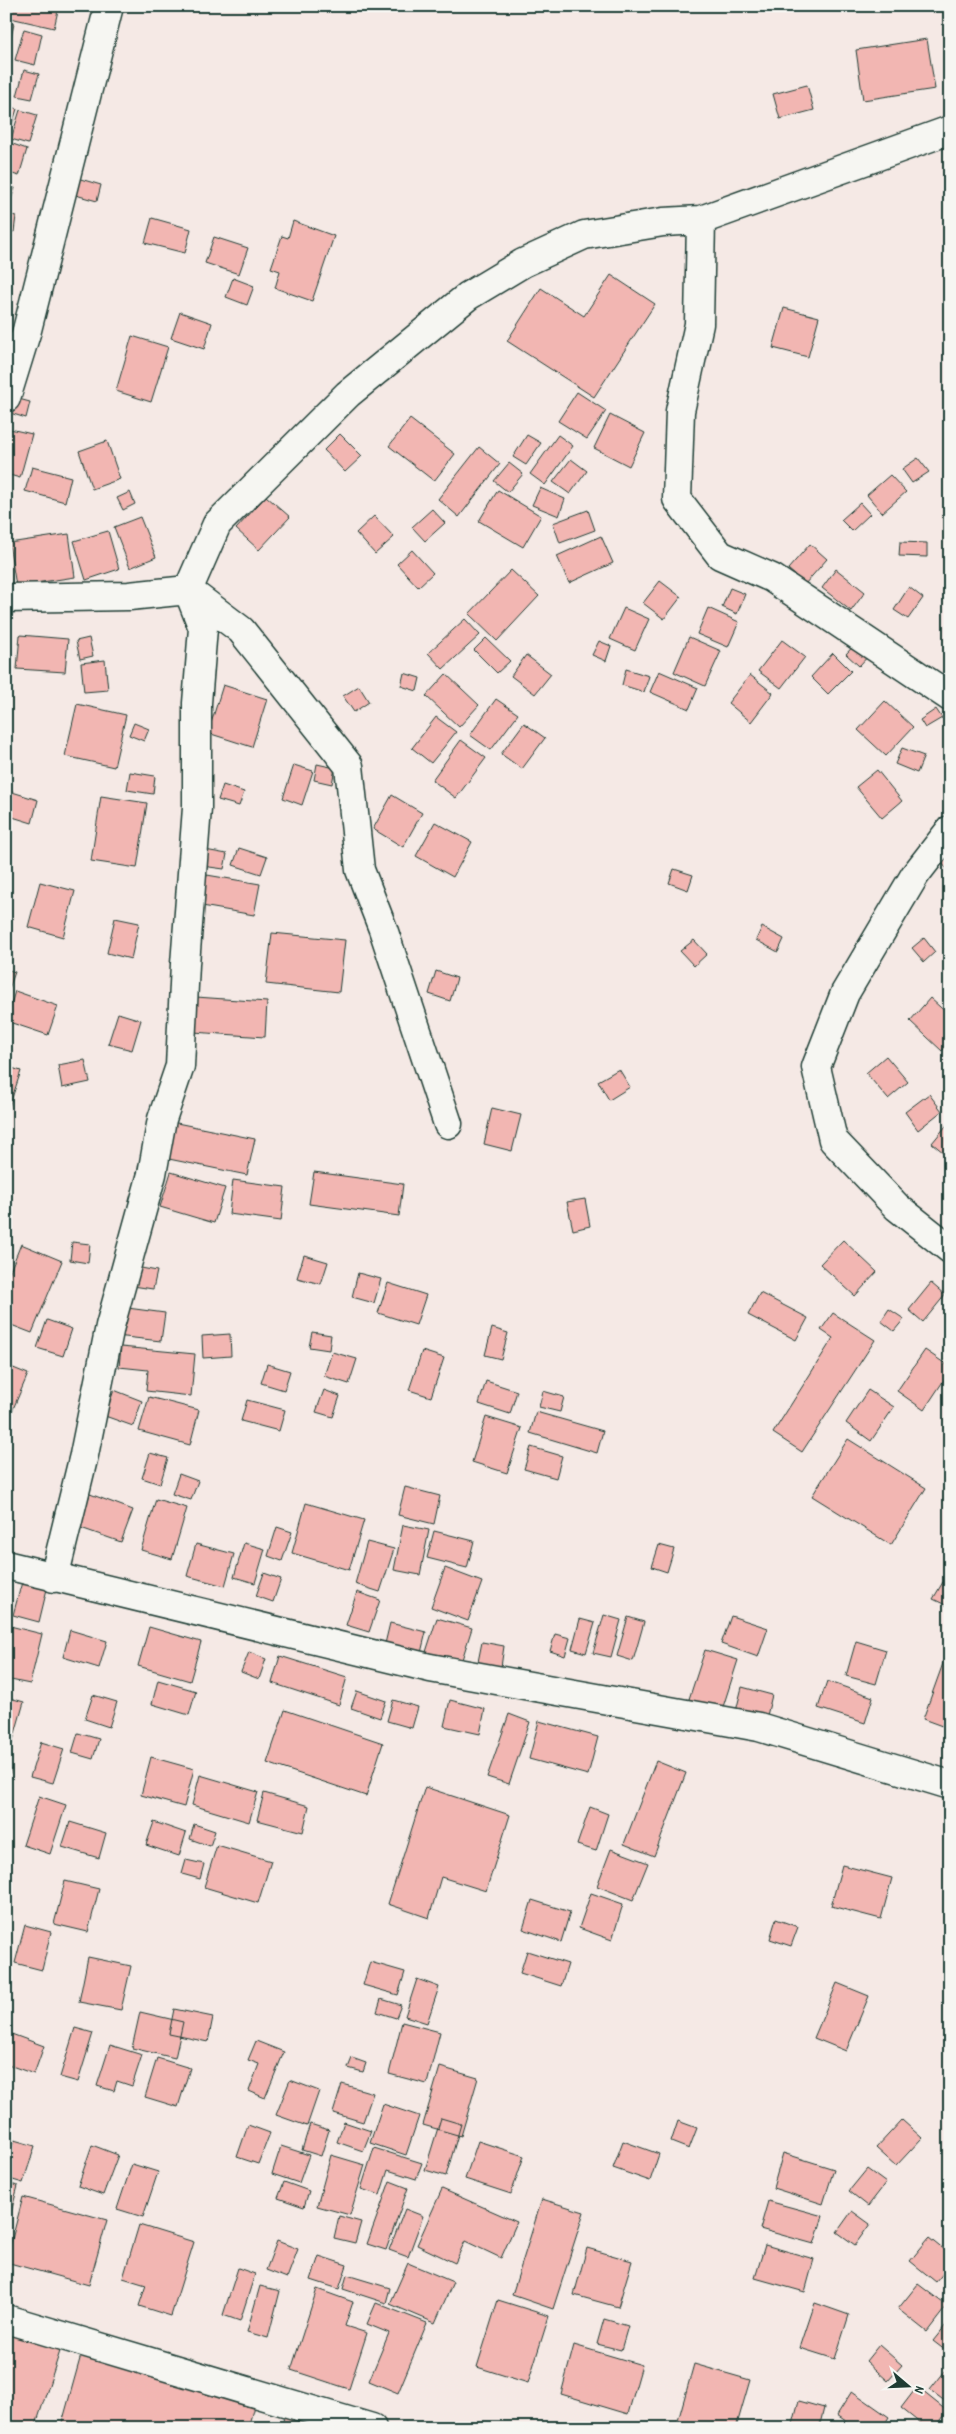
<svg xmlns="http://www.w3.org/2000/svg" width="956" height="2434" font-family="Dekko,sans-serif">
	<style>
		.building { fill: #f2b6b2; stroke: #1f3d34 }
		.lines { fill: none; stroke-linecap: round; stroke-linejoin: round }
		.minor-casing { stroke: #1f3d34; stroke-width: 31 }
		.minor { stroke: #f6f6f2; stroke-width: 28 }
	</style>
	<rect width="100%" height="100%" fill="#f5e9e5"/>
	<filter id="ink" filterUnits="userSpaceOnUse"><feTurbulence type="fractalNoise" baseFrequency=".02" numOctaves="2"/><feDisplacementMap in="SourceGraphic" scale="10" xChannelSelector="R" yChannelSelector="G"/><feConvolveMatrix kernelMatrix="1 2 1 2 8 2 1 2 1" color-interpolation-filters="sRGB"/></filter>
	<g filter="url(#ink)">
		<path class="building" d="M6,6H59L54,28L6,17Z
			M6,22L14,24L7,55H6Z
			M24,29L42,34L35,65L15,60Z
			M927,39L935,89L863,100L856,50Z
			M24,70L39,74L32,99L17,96Z
			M807,85L814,110L780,119L773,94Z
			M6,105L17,109L8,137L6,136Z
			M20,110L37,115L28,144L11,139Z
			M10,143L27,149L19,176L6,172V155Z
			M77,178L101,185L97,201L72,194Z
			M6,185L15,188L9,205L6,204Z
			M6,214L16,216L14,232L6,230Z
			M152,218L191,229L185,253L145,243Z
			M293,221L334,236L312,301L275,288L280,271L271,268L282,236L288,238Z
			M214,237L248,248L239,274L205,263Z
			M611,275L655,304L594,397L507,341L541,288L584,316Z
			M233,278L254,286L247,305L226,297Z
			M784,308L819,317L808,357L773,348Z
			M180,312L212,323L204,349L171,338Z
			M132,336L168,347L151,402L116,391Z
			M577,392L606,411L587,439L558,421Z
			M15,398L30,402L26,418L10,413Z
			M610,415L645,433L629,466L594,448Z
			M410,419L455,454L434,481L389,446Z
			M10,429L32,434L20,478L6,474V441Z
			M340,434L362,456L345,472L324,450Z
			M527,435L541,443L526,465L513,457Z
			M558,435L573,446L545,485L530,474Z
			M107,441L120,479L92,489L79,451Z
			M479,447L500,464L459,517L438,499Z
			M918,458L929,472L912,483L902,469Z
			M571,459L587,471L570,494L553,482Z
			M509,463L523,474L508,492L494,481Z
			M32,467L71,477L65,502L25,491Z
			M890,475L906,492L882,513L867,495Z
			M540,488L565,499L559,516L532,505Z
			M498,490L541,516L523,547L479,521Z
			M130,492L135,504L123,510L117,498Z
			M266,496L290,517L259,550L236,529Z
			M860,503L870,514L852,531L841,520Z
			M432,509L445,523L425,541L412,527Z
			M588,510L595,530L560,543L553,523Z
			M374,516L394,537L375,554L356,533Z
			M140,517L156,557L130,568L114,527Z
			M108,531L119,569L86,580L74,541Z
			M69,534L75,577L16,586L9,543Z
			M601,536L613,563L569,583L557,556Z
			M900,542L927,543V557L899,556Z
			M810,544L827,559L805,584L788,569Z
			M412,550L433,573L418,587L397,564Z
			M836,569L865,592L851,611L822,588Z
			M511,570L539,596L497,641L469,614Z
			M660,581L681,597L664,619L643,603Z
			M909,587L923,598L908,619L894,610Z
			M730,588L745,594L737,614L722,607Z
			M624,608L649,619L635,650L610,639Z
			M708,608L739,622L728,647L697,634Z
			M465,619L480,635L443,669L428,653Z
			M20,635L68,639L65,672L17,669Z
			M689,637L721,651L705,686L674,672Z
			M89,638L93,656L80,659L76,641Z
			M486,638L510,661L497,673L474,650Z
			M782,640L805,657L781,688L758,671Z
			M859,640L872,652L859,666L846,654Z
			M599,641L611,646L606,661L592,655Z
			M833,653L851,671L828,694L811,677Z
			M526,655L551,674L535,694L511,676Z
			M105,660L108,690L84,692L81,663Z
			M626,669L649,676L644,692L622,685Z
			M659,671L698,688L689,709L650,692Z
			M404,673L420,678L417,691L401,686Z
			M446,674L479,705L459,727L426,696Z
			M750,675L773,693L751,722L728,703Z
			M223,685L267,699L252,747L208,733Z
			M359,686L369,702L354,712L343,696Z
			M496,699L518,714L491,750L470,735Z
			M885,701L913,727L886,756L858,730Z
			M77,704L126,715L114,767L65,756Z
			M936,709L942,718L925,728L920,720Z
			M436,717L456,732L431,763L412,748Z
			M134,723L149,729L144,741L129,735Z
			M524,723L545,738L522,769L501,754Z
			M461,740L486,758L456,798L432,780Z
			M902,748L924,756L917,773L895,764Z
			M317,764L335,768L332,784L314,780Z
			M294,765L313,771L302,805L283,798Z
			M877,770L902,801L882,818L856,787Z
			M130,772L155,776L153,794L127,790Z
			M223,785L244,792L239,806L218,800Z
			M9,791L38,800L32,823L6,815Z
			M392,795L422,813L403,847L373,829Z
			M101,796L147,803L137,868L91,861Z
			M435,822L472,842L453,877L416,856Z
			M239,848L267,857L261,874L233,865Z
			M205,850L227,854L224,869L202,866Z
			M950,857V873L942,863Z
			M674,869L693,875L688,890L669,883Z
			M207,875L260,884L254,915L202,906Z
			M40,882L75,891L63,937L28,927Z
			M115,918L139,923L131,959L107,953Z
			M762,927L784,939L778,952L756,940Z
			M272,933L345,940L339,992L266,984Z
			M924,938L935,952L924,962L912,948Z
			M694,940L707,954L694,966L680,951Z
			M6,969L15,972L6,997Z
			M436,971L457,978L450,1001L429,994Z
			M15,991L58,1006L48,1035L6,1021Z
			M196,997L267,1002L265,1037L193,1032Z
			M930,998L950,1016V1042L942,1051L910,1021Z
			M118,1013L141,1020L132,1050L108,1044Z
			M886,1056L908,1082L888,1099L866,1073Z
			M85,1060L90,1082L62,1088L58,1065Z
			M6,1066L21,1071L9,1107L6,1106Z
			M619,1069L630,1087L609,1100L598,1081Z
			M929,1094L942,1111L918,1130L905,1112Z
			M492,1108L521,1115L512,1151L484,1144Z
			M167,1121L255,1139L247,1175L159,1157Z
			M950,1121V1158L932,1143Z
			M6,1162L10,1163L6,1179Z
			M171,1172L225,1188L214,1223L160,1207Z
			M314,1172L403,1184L399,1216L309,1204Z
			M233,1180L285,1187L281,1221L229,1214Z
			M585,1199L590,1226L573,1230L567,1202Z
			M843,1240L877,1272L855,1296L820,1264Z
			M72,1242L90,1244L88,1263L70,1260Z
			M21,1244L62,1261L32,1333L6,1323V1281Z
			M304,1255L328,1262L321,1284L297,1278Z
			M136,1267L157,1271L153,1289L133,1286Z
			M358,1273L381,1279L374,1303L352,1297Z
			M388,1283L426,1295L416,1325L378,1313Z
			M931,1283L945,1295L923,1322L909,1310Z
			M760,1293L808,1318L796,1340L748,1315Z
			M120,1307L165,1313L161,1341L116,1336Z
			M889,1309L904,1319L894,1331L881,1321Z
			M833,1313L875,1340L802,1452L773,1433L833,1338L821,1330Z
			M47,1320L72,1329L63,1356L37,1348Z
			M492,1328L508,1333L501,1359L485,1355Z
			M312,1332L331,1335L329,1350L309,1347Z
			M230,1334L231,1356L203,1358L202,1336Z
			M121,1347L195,1354L191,1396L146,1391L148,1370L119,1367Z
			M925,1350L950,1367V1371L924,1410L897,1391Z
			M422,1351L444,1358L431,1397L409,1390Z
			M332,1352L357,1359L349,1384L324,1376Z
			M267,1364L290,1371L284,1390L261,1383Z
			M6,1365L28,1374L7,1423H6Z
			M486,1381L517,1391L510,1414L479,1404Z
			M114,1390L142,1401L133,1426L105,1416Z
			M324,1390L340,1396L333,1417L316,1412Z
			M868,1390L894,1407L871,1441L846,1423Z
			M543,1391L564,1397L560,1412L539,1407Z
			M149,1397L199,1410L190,1445L139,1431Z
			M247,1400L285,1410L279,1431L241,1421Z
			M536,1412L603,1431L597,1453L530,1433Z
			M486,1417L522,1428L507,1473L472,1462Z
			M848,1439L926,1488L891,1545L812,1496Z
			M531,1447L562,1456L556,1478L524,1469Z
			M150,1453L168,1458L160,1484L142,1478Z
			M179,1474L198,1481L191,1500L172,1494Z
			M405,1487L440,1496L434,1524L398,1515Z
			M90,1494L133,1510L121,1542L78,1527Z
			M156,1499L187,1508L172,1559L141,1550Z
			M306,1503L364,1520L349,1570L292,1553Z
			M403,1525L429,1530L420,1575L394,1570Z
			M277,1527L292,1532L282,1561L268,1556Z
			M434,1531L474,1541L467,1568L427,1558Z
			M367,1542L394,1549L380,1592L355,1584Z
			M244,1543L265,1549L255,1583L234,1577Z
			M196,1544L234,1554L225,1586L187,1576Z
			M659,1545L674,1549L667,1572L652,1567Z
			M445,1568L482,1582L468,1621L431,1607Z
			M264,1573L281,1579L273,1602L256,1596Z
			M22,1582L47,1589L39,1622L13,1615Z
			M943,1582L950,1586V1607L933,1599Z
			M6,1589L10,1590L6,1604Z
			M357,1592L380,1600L369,1632L346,1625Z
			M604,1615L621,1620L611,1657L593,1653Z
			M731,1616L768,1628L758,1657L721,1644Z
			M628,1617L644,1622L633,1661L617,1656Z
			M437,1618L472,1628L460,1666L425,1655Z
			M580,1619L595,1623L586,1653L572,1649Z
			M390,1623L426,1632L420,1657L384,1648Z
			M10,1626L42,1634L30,1684L6,1679V1639Z
			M149,1627L201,1642L190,1681L138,1666Z
			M70,1630L107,1641L99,1668L63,1657Z
			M555,1634L570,1638L565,1656L550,1651Z
			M856,1641L886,1650L876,1684L846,1676Z
			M482,1642L504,1646L501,1667L478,1662Z
			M950,1644V1706L942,1726L923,1719Z
			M705,1650L738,1660L722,1710L689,1699Z
			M249,1652L266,1659L259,1679L241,1672Z
			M280,1656L347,1677L339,1705L272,1683Z
			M158,1680L196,1691L189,1715L152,1704Z
			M827,1681L873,1697L865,1723L818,1708Z
			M742,1687L772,1695L764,1728L734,1719Z
			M357,1691L386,1701L380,1718L351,1708Z
			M93,1695L117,1702L109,1727L85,1719Z
			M6,1697L24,1702L8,1758L6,1757Z
			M393,1700L418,1707L412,1728L387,1721Z
			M450,1700L485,1709L480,1734L444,1726Z
			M285,1710L383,1743L366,1796L267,1763Z
			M509,1714L530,1722L509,1784L487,1777Z
			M539,1721L598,1737L588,1775L529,1759Z
			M78,1733L99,1739L93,1759L72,1753Z
			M41,1742L64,1749L53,1783L30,1777Z
			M151,1757L194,1769L184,1807L141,1795Z
			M656,1761L686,1773L654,1856L624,1844Z
			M6,1768L11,1769L6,1787Z
			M200,1775L258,1792L249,1822L192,1805Z
			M425,1787L510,1815L486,1891L441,1877L429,1918L388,1904Z
			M264,1793L309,1806L303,1832L257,1820Z
			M39,1796L66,1805L50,1854L23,1845Z
			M590,1807L608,1814L596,1851L577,1845Z
			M70,1822L106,1833L99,1858L62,1847Z
			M154,1822L186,1833L179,1856L146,1845Z
			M194,1824L215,1831L210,1846L190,1839Z
			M217,1845L271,1861L258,1903L204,1887Z
			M611,1849L648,1863L633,1900L597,1886Z
			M186,1860L204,1864L200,1879L182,1874Z
			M842,1865L892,1878L881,1919L831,1906Z
			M65,1881L99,1889L88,1932L54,1924Z
			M591,1893L623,1904L612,1940L579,1928Z
			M532,1900L570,1912L561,1942L523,1929Z
			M776,1919L798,1927L791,1946L770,1939Z
			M25,1925L51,1932L42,1970L15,1963Z
			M527,1951L568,1964L561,1986L520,1973Z
			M88,1957L131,1966L121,2010L79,2002Z
			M370,1962L405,1972L398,1995L363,1985Z
			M417,1979L439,1987L427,2023L405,2016Z
			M837,1983L869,1996L846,2051L814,2038Z
			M381,1999L401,2005L396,2018L377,2012Z
			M174,2009L213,2017L208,2042L169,2034Z
			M140,2012L183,2022L175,2058L132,2048Z
			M402,2022L440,2032L427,2084L389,2074Z
			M75,2028L93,2033L78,2082L60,2077Z
			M6,2032L44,2046L34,2074L6,2064Z
			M256,2041L284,2052L265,2098L249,2091L259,2064L248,2060Z
			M110,2045L142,2055L132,2086L117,2081L114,2091L97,2086Z
			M157,2058L190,2068L178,2107L145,2097Z
			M352,2058L366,2063L363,2072L348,2068Z
			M440,2067L478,2078L461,2136L423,2125Z
			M950,2078V2090L944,2085Z
			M290,2080L319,2091L307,2126L276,2115Z
			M342,2084L373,2093L363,2122L333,2113Z
			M383,2104L419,2116L406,2155L370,2143Z
			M441,2118L461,2124L446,2176L425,2170Z
			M902,2120L922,2138L896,2166L876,2148Z
			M678,2121L697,2128L689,2149L671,2142Z
			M344,2122L371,2131L363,2151L337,2142Z
			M310,2124L329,2130L321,2156L302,2150Z
			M248,2125L270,2133L258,2164L237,2157Z
			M14,2140L35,2146L23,2183L6,2178V2165Z
			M478,2141L524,2156L511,2194L465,2179Z
			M623,2141L659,2154L650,2181L613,2168Z
			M92,2145L118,2155L103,2195L78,2186Z
			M281,2146L309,2155L299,2183L272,2174Z
			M374,2148L422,2163L416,2179L388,2170L380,2195L361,2189Z
			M783,2153L834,2169L823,2204L773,2188Z
			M331,2155L365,2165L350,2215L317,2206Z
			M132,2164L158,2172L143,2217L117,2209Z
			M867,2169L886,2183L868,2206L849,2191Z
			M390,2181L408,2188L386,2250L367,2244Z
			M284,2182L309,2191L304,2207L278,2198Z
			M6,2183L18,2186L6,2231Z
			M442,2189L517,2222L501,2258L465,2241L455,2263L417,2245Z
			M23,2197L107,2220L89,2285L6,2262Z
			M542,2199L584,2212L553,2309L512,2295Z
			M768,2201L823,2216L814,2244L760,2229Z
			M405,2209L423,2216L408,2257L389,2250Z
			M852,2211L870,2224L855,2245L837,2232Z
			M339,2216L361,2222L355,2243L334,2238Z
			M139,2225L194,2242L171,2316L139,2306L146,2285L123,2278Z
			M929,2238L950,2255V2265L936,2282L910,2261Z
			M277,2241L298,2249L287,2278L266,2270Z
			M765,2245L814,2259L805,2292L755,2278Z
			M587,2248L632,2261L618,2307L574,2295Z
			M319,2256L347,2265L339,2289L311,2280Z
			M408,2263L453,2282L435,2323L390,2304Z
			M238,2268L255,2274L240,2321L223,2315Z
			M347,2275L390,2288L386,2303L343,2289Z
			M950,2283V2294L944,2290Z
			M918,2284L947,2306L927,2332L898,2309Z
			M260,2286L280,2291L268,2338L247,2332Z
			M317,2289L353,2302L345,2326L367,2333L349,2389L291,2370Z
			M498,2300L549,2316L528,2383L477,2367Z
			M376,2303L427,2323L398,2393L369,2381L389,2333L367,2324Z
			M815,2303L849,2315L835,2359L800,2348Z
			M604,2319L628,2326L621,2350L597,2344Z
			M6,2320L64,2339L35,2428H17L6,2424Z
			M950,2320V2354L933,2341Z
			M574,2345L642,2365L628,2414L561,2394Z
			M879,2345L902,2365L888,2381L866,2361Z
			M83,2348L257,2395L248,2428L61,2427Z
			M694,2364L750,2380L736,2428H700L678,2421Z
			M949,2366H950V2405L930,2390Z
			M917,2387L947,2411L934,2428H926L901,2408Z
			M852,2391L889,2417L882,2428H856L837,2415Z
			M799,2401L824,2408L819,2428H792Z
			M285,2414L328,2428H281Z"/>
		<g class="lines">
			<g class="minor-casing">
				<path id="minor" d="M701,220L950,130
					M6,398L27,330L109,6
					M188,590L241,630L349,766L360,870L383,929L448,1124
					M6,598L129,596L188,590L217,524L348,394L468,296L523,263L584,235L663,222L701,220L699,324L680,411L677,499L720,555L772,578L950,697
					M950,830L915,875L845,993L816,1067L833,1140L897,1207L950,1249
					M6,1565L430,1668L759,1727L950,1785
					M54,1578L84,1455L110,1326L152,1174L162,1119L180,1066L185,964L197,808V703L203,628L188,590
					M6,2319L372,2428"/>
			</g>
			<use href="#minor" class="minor"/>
		</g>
	</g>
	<rect width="956" height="2434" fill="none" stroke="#f6f6f2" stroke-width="25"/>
	<rect x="12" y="12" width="931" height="2409" fill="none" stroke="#1f3d34" stroke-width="2" filter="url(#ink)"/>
	<g transform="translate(908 2386) rotate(109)" stroke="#f6f6f2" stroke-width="4" paint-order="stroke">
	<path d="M0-4L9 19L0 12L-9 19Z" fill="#1f3d34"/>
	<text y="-8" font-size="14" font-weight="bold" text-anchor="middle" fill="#1f3d34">N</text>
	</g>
</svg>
